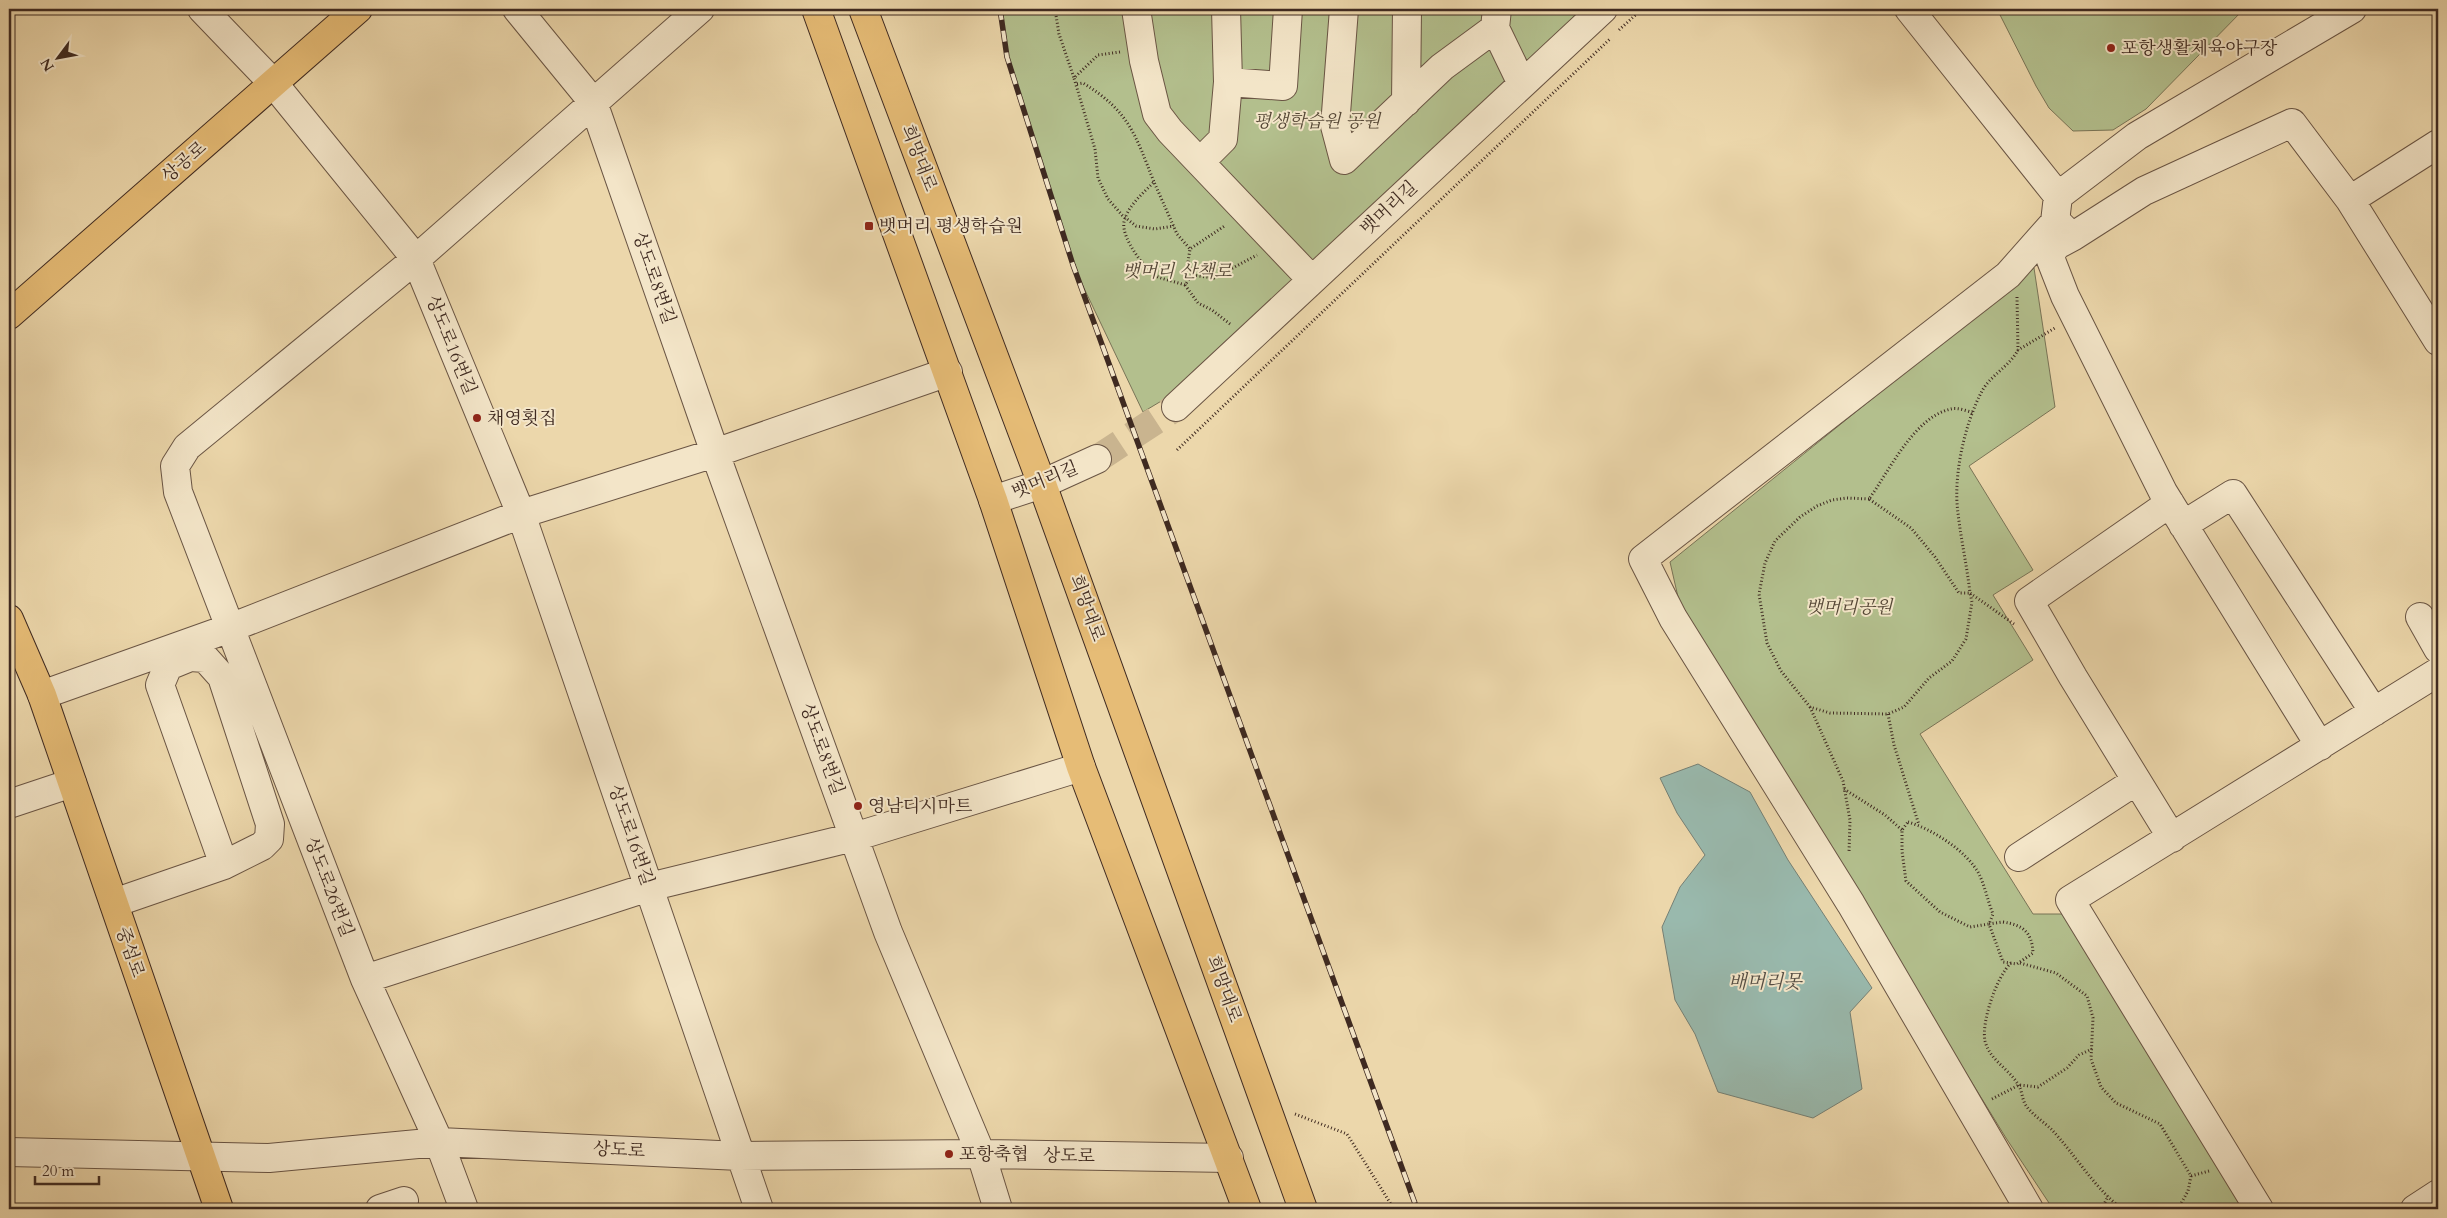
<svg xmlns="http://www.w3.org/2000/svg" width="2447" height="1218" font-family="Cardo,'Noto Serif KR',serif">
	<style>
		.green { fill: #b3bf8d; stroke: #797457 }
		.water { fill: #99b9ad; stroke: #758075 }
		.lines { fill: none; stroke-linecap: round; stroke-linejoin: round }
		.minor-tunnel { stroke: #c9b48f; stroke-width: 28; stroke-dasharray: 28 14; stroke-linecap: butt }
		.minor-casing { stroke: #6a5544; stroke-width: 30 }
		.major-casing { stroke: #3f2a21; stroke-width: 30 }
		.path { stroke: #3f2a21; stroke-width: 3; stroke-dasharray: 1 2.5; stroke-linecap: butt }
		.minor { stroke: #f3e5c8; stroke-width: 28 }
		.major { stroke: #e6bc76; stroke-width: 28 }
		.rail-casing { stroke: #3f2a21; stroke-width: 5.5 }
		.rail { stroke: #f3e5c8; stroke-width: 4; stroke-dasharray: 11; stroke-linecap: butt }
		.poi-dot { fill: #8f2418; stroke: #f3e5c8; stroke-width: 2 }
		.labels { text-anchor: middle; dominant-baseline: central; stroke-width: 4; stroke-linejoin: round; paint-order: stroke }
		.poi-label { font-size: 18px; fill: #3f2a21; stroke: #f3e5c8; text-anchor: start }
		.park-label { font-size: 18px; font-style: italic; fill: #564837; stroke: #f3e5c8 }
		.street-label { font-size: 18px; fill: #3f2a21; stroke: #f3e5c8 }
		.water-label { font-size: 19px; font-style: italic; fill: #564e44; stroke: #f3e5c8 }
	</style>
	<rect width="100%" height="100%" fill="#ecd7ab"/>
	<filter id="stains"><feTurbulence type="fractalNoise" baseFrequency=".004" numOctaves="4"/><feColorMatrix values="0 0 0 0 .2 0 0 0 0 .09 0 0 0 0 .02 0 0 0 .5 -.17"/></filter>
	<radialGradient id="worn" r=".72"><stop offset=".6" stop-color="#630" stop-opacity="0"/><stop offset="1" stop-color="#630" stop-opacity=".3"/></radialGradient>
	<path class="green" d="M1000,9H1603L1168,397L1143,412L1073,265L1007,57Z
		M1997,9H2244L2146,109L2113,130L2073,131L2049,108L2036,86Z
		M2034,268L2055,407L1969,466L2033,570L1993,595L2033,660L1920,734L2033,914H2067L2247,1209H2053L2006,1138L1681,610L1670,562Z"/>
	<path class="water" d="M1698,764L1750,792L1788,860L1872,988L1850,1012L1862,1089L1813,1118L1718,1092L1695,1034L1675,1000L1662,927L1680,887L1705,855L1677,813L1660,778Z"/>
	<g class="lines">
		<path class="minor-tunnel" d="M1097,459L1176,407"/>
		<g class="minor-casing">
			<path id="minor" d="M202,9L274,84L416,259L521,514L759,1209
				M517,9L593,102L715,453L888,932L981,1154L998,1209
				M1136,9L1144,61L1157,114L1170,131L1312,280
				M1226,9L1228,82
				M1344,9L1335,126L1344,160L1442,67L1495,28
				M1497,9L1495,28L1522,84
				M1909,9L2058,196L2055,222L2008,275L1643,559L1673,618L1851,904L2029,1209
				M1406,102L1407,9
				M1200,162L1223,139L1228,82L1283,86L1288,9
				M2058,196L2137,136L2352,9
				M2350,200L2438,144
				M2060,225L2072,237L2144,191L2292,123L2350,200L2438,341
				M2072,237L2057,245L2049,255L2065,296L2163,492L2320,746
				M1176,407L1603,9
				M993,500L1042,484L1097,459
				M2170,503L2029,601L2073,677L2172,838
				M2183,525L2233,494L2374,712
				M2420,617L2438,649
				M42,695L230,628L521,514L715,453L948,372
				M9,804L72,783
				M2019,857L2136,781
				M114,903L224,865L262,846L269,839L270,824L222,677L205,658L190,657L168,666L160,685L224,865
				M365,979L649,887L854,837L1081,767
				M9,1152L269,1158L439,1142L740,1156L981,1154L1229,1158
				M380,1209L404,1201
				M464,1209L439,1142L365,979L178,492L175,466L187,447L416,259L700,9
				M2259,1209L2070,900L2438,672
				M2415,1209L2438,1194"/>
		</g>
		<g class="major-casing">
			<path id="major" d="M816,9L993,500L1081,767L1247,1209
				M863,9L1042,484L1303,1209
				M9,315L358,9
				M9,619L42,695L219,1209"/>
		</g>
		<path class="path" d="M1055,9L1059,34L1074,78
			M1619,30L1642,9
			M1120,52L1098,55L1074,78L1095,149L1098,178L1108,199L1122,215L1136,226L1155,229L1174,226
			M1077,84L1083,83C1129,111 1135,134 1154,182
			M1192,275L1188,262L1190,249L1226,225
			M1185,285C1176,282 1166,280 1158,277C1145,270 1121,238 1124,222C1127,207 1143,193 1154,182L1177,234L1190,249
			M2017,297L2018,350L2055,328
			M1230,324L1212,310L1198,303L1185,285L1192,275L1214,278L1257,255
			M1177,450L1611,38
			M1869,499L1847,498L1832,500L1817,506L1800,517L1775,541L1765,563L1759,594L1767,643L1781,671L1810,707L1830,713L1888,714L1904,707L1929,678L1952,661L1966,639L1972,602L1970,593H1959L1935,557L1911,528L1869,499C1890,470 1914,417 1951,409C1957,407 1967,411 1974,413
			M2014,624L1970,593C1967,566 1961,540 1958,513C1953,477 1964,426 1981,393C1989,376 2009,367 2018,350
			M1810,707L1843,781L1850,820L1849,852
			M1888,714L1894,745L1919,825
			M1844,789L1885,815L1902,830
			M1908,822C1932,829 1967,851 1979,874C1985,886 1988,902 1993,914L1989,924L1970,927L1940,912L1906,881L1902,851V830Z
			M2003,922C2023,925 2032,932 2033,953L2017,964L2003,962L1989,924Z
			M2011,963C1997,976 1981,1022 1985,1041C1990,1061 2010,1069 2019,1086C2022,1091 2022,1098 2025,1104C2031,1114 2044,1122 2052,1130C2074,1153 2098,1193 2123,1209
			M2020,963L2056,973L2087,996L2093,1018L2091,1059L2101,1087L2116,1103L2160,1124L2191,1176L2209,1171
			M1992,1099L2019,1085L2038,1087L2067,1068L2079,1055L2092,1049
			M1295,1114L1347,1134L1394,1209
			M2102,1209L2108,1196
			M2178,1209L2188,1191L2191,1176"/>
		<use href="#minor" class="minor"/>
		<use href="#major" class="major"/>
		<g class="rail-casing">
			<path id="rail" d="M1000,9L1007,57L1073,265L1417,1209"/>
		</g>
		<use href="#rail" class="rail"/>
	</g>
	<g class="poi-dot">
		<circle cx="2111" cy="48" r="5"/>
		<rect x="864" y="221" width="10" height="10" rx="2.5"/>
		<circle cx="477" cy="418" r="5"/>
		<circle cx="858" cy="806" r="5"/>
		<circle cx="949" cy="1154" r="5"/>
	</g>
	<g class="labels">
		<g class="poi-label">
			<text x="2121" y="48">포항생활체육야구장</text>
			<text x="879" y="226">뱃머리 평생학습원</text>
			<text x="487" y="418">채영횟집</text>
			<text x="868" y="806">영남디시마트</text>
			<text x="959" y="1154">포항축협</text>
		</g>
		<g class="park-label">
			<text x="1317" y="121">평생학습원 공원</text>
			<text x="1177" y="271">뱃머리 산책로</text>
			<text x="1849" y="607">뱃머리공원</text>
		</g>
		<g class="street-label">
			<text transform="translate(919 158) rotate(69)">희망대로</text>
			<text transform="translate(184 162) rotate(-41)">상공로</text>
			<text transform="translate(1389 208) rotate(-43)">뱃머리길</text>
			<text transform="translate(654 278) rotate(71)">상도로8번길</text>
			<text transform="translate(451 345) rotate(68)">상도로16번길</text>
			<text transform="translate(1045 480) rotate(-22)">뱃머리길</text>
			<text transform="translate(1087 608) rotate(70)">희망대로</text>
			<text transform="translate(822 749) rotate(70)">상도로8번길</text>
			<text transform="translate(631 835) rotate(71)">상도로16번길</text>
			<text transform="translate(329 887) rotate(69)">상도로26번길</text>
			<text transform="translate(130 952) rotate(71)">중섬로</text>
			<text transform="translate(1224 989) rotate(70)">희망대로</text>
			<text transform="translate(619 1150) rotate(3)">상도로</text>
			<text transform="translate(1069 1156) rotate(1)">상도로</text>
		</g>
		<g class="water-label">
			<text x="1765" y="982">배머리못</text>
		</g>
	</g>
	<rect width="2447" height="1218" fill="none" stroke="#ecd7ab" stroke-width="30"/>
	<rect x="10" y="10" width="2427" height="1198" fill="none" stroke="#3f2a21" stroke-width="2.5"/>
	<rect x="15" y="15" width="2417" height="1188" fill="none" stroke="#3f2a21"/>
	<g transform="translate(58 58) rotate(238)" stroke="#f3e5c8" stroke-width="4" paint-order="stroke">
	<path d="M0-4L9 19L0 12L-9 19Z" fill="#3f2a21"/>
	<text y="-8" font-size="14" font-weight="bold" text-anchor="middle" fill="#3f2a21">N</text>
	</g>
	<path d="M35 1176v8h64v-8" fill="none" stroke="#3f2a21" stroke-width="2.5"/>
	<text x="42" y="1176" font-size="15" fill="#3f2a21" stroke="#f3e5c8" stroke-width="4" paint-order="stroke">20 m</text>
	<rect width="100%" height="100%" filter="url(#stains)"/>
	<rect width="100%" height="100%" fill="url(#worn)"/>
</svg>
